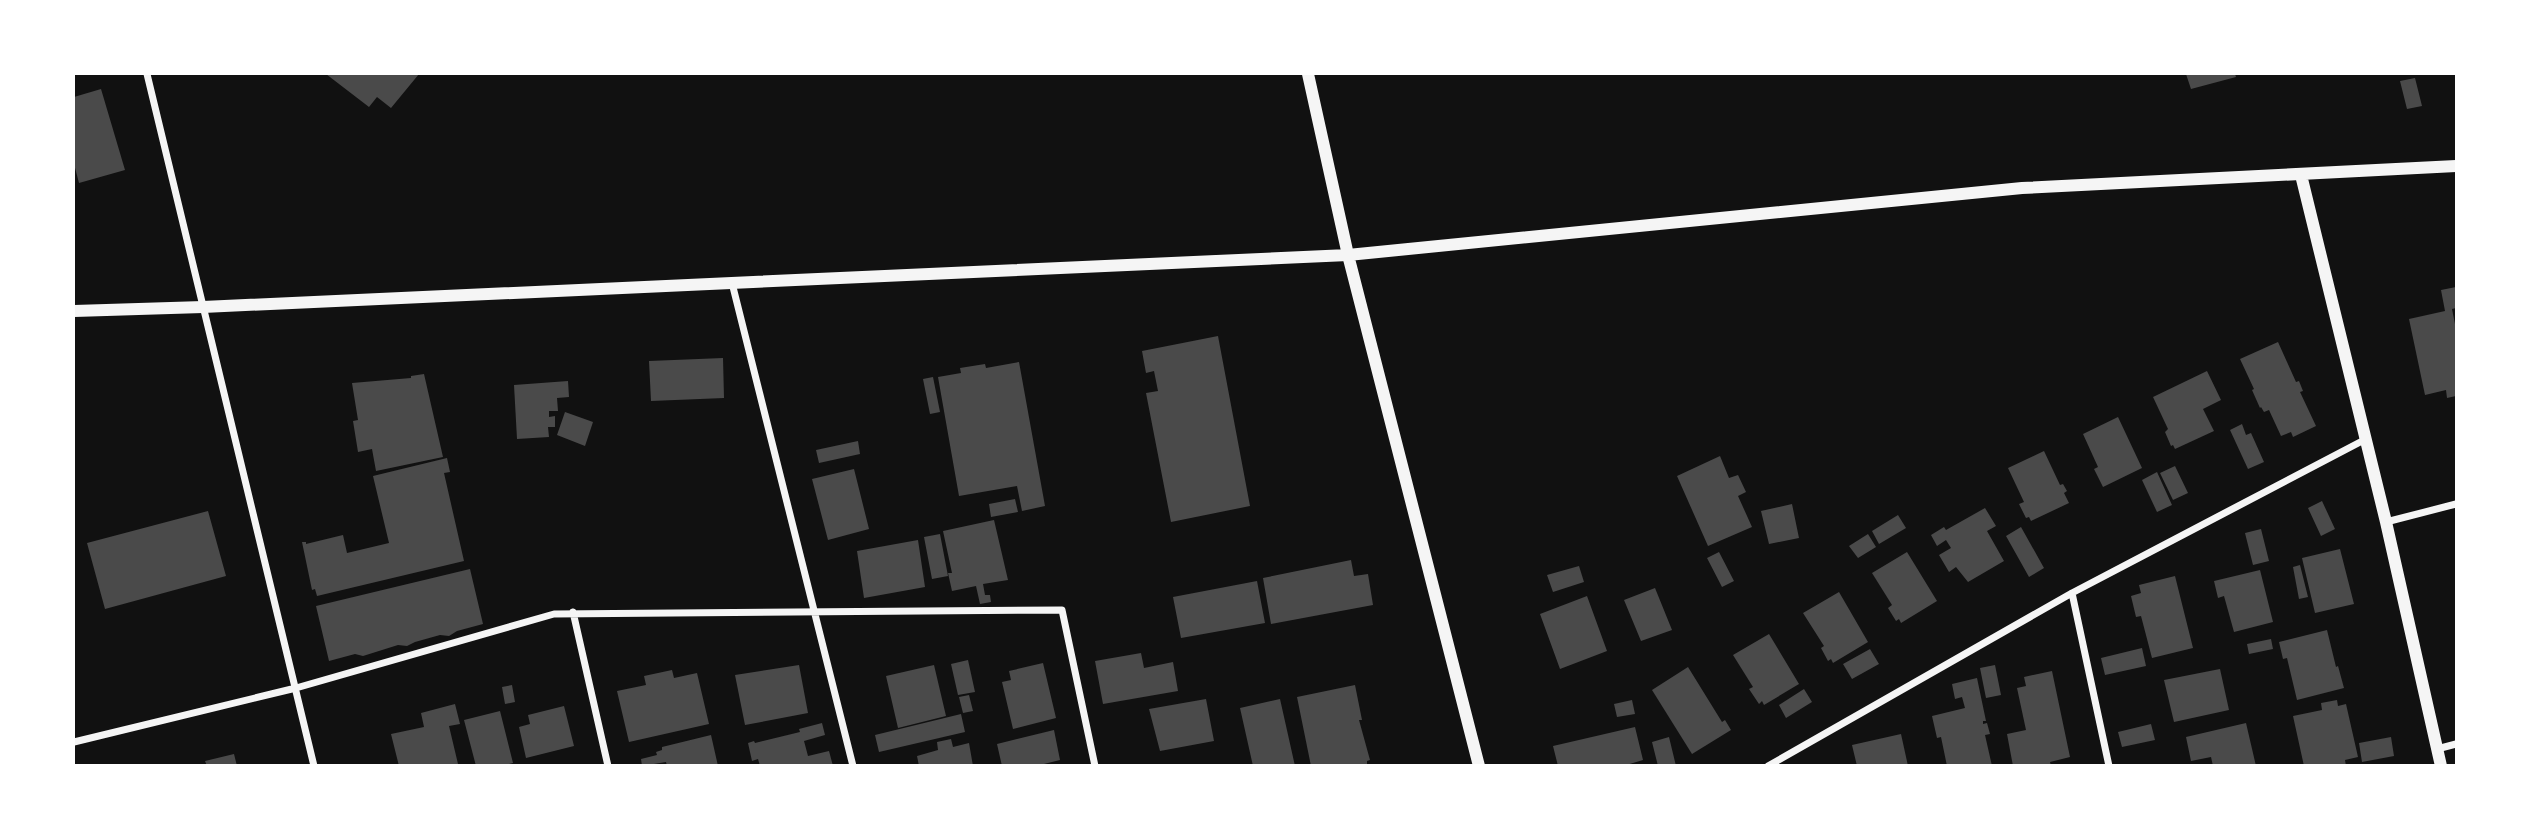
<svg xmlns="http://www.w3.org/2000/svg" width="2530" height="839" font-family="'Fira Sans',sans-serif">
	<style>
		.building { fill: #4a4a4a }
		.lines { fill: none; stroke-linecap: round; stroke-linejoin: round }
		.minor { stroke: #f5f5f5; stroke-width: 7 }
		.tertiary { stroke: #f5f5f5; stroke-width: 12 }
	</style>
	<rect width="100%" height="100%" fill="#111"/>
	<path class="building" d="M326,74H419L391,108L377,97L369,107Z
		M2186,74H2235L2236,77L2191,89Z
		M2415,78L2422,106L2407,109L2400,81Z
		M101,89L125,170L79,183L74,164V97Z
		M2456,287V308L2452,309L2456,329V396L2447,398L2446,390L2425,395L2409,319L2445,311L2441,290Z
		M1218,336L1250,506L1171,522L1146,393L1158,391L1154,371L1146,373L1142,351Z
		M2278,342L2296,382L2299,381L2303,391L2300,392L2316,426L2293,437L2291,432L2281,436L2269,410L2264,412L2261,407L2260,408L2252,390L2254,389L2240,359Z
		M723,358L724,398L651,401L649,361Z
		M1019,362L1045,506L1022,511L1017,486L959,496L938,377L961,373L960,368L985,364L986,368Z
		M2207,371L2221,400L2203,409L2214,431L2175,449L2173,445L2171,446L2165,432L2168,429L2153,397Z
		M424,374L443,457L376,471L372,449L358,452L353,421L358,420L352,383L411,378V376Z
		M933,377L940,412L930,414L923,379Z
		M568,381L569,397L557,398L558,411H549V417L555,416V427H548L549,437L517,439L514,385Z
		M565,412L593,422L585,446L557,435Z
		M2118,417L2142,468L2103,487L2094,469L2098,467L2083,434Z
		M2242,424L2246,435L2251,433L2264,462L2248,469L2230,430Z
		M858,441L860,454L819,463L816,450Z
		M2044,451L2060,485L2063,484L2067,491L2064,493L2069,503L2031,521L2029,517L2026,518L2019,504L2024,502L2008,468Z
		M1720,456L1729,478L1738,475L1746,492L1738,496L1752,527L1708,546L1677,476Z
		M447,458L450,472L444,473L464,561L317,596L315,589L312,590L302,542H306V544L343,535L347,553L389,543L373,476Z
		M2175,466L2188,493L2173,500L2160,473Z
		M854,469L869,529L828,540L812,479Z
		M2157,472L2172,505L2157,512L2142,480Z
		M1015,499L1018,512L991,517L989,504Z
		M2322,501L2335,529L2321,536L2308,508Z
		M1792,504L1799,538L1769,544L1761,511Z
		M1985,508L1996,526L1987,531L2004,561L1968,582L1956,567L1949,572L1939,555L1951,548L1946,540L1937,546L1931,535L1944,527L1946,530Z
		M208,511L226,576L105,609L87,543Z
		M1898,515L1906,528L1879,544L1872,531Z
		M994,520L1008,580L983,584L985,595H990L991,602L980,604L976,586L952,591L948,573H952L943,531Z
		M2021,527L2044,568L2029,577L2006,536Z
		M2261,529L2269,561L2253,565L2245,533Z
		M940,534L948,576L932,579L924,537Z
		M1868,534L1876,547L1858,558L1849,546Z
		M918,540L925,587L864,598L857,551Z
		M2340,549L2354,604L2315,613L2302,558Z
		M1719,552L1734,581L1722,587L1707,558Z
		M1907,552L1937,601L1901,623L1899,619L1896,621L1888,608L1892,605L1872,573Z
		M1351,560L1354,576L1368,574L1373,605L1271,624L1263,578Z
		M2300,565L2308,597L2299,599L2293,567Z
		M1579,566L1584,582L1553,592L1547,575Z
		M470,569L483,624L457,631L449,636L440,635L415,642L407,646L398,645L363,656L355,654L329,661L316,606Z
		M2260,570L2273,622L2234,632L2224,596L2218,598L2214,581Z
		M2175,576L2193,648L2152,658L2141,616L2136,617L2131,596L2141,593L2139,585Z
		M1257,581L1265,623L1181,638L1173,597Z
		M1655,588L1672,630L1641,641L1624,600Z
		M1839,592L1868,642L1833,663L1831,659L1828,661L1821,648L1824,646L1803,613Z
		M1587,596L1607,651L1560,669L1540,614Z
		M2327,630L2336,667L2338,666L2344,688L2297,700L2287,658L2283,659L2279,642Z
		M1769,634L1799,684L1764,705L1762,701L1759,704L1749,689L1753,687L1733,655Z
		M2271,639L2273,649L2249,654L2247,644Z
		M2142,648L2146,666L2105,675L2101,658Z
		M1870,649L1879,664L1852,679L1843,664Z
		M1141,653L1144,668L1173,662L1178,691L1103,704L1095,661Z
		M968,660L975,692L958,695L951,664Z
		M1043,663L1056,718L1013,729L1002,682L1011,680L1009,671Z
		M799,665L808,713L745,725L735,675Z
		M934,665L946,716L898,728L886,676Z
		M1995,665L2001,695L1986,698L1980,668Z
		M1688,667L1722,722L1725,720L1731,730L1692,754L1652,690Z
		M2220,669L2229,710L2174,722L2164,680Z
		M672,670L674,678L697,673L709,724L629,742L617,691L646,685L644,676Z
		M2052,671L2070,757L2050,762L2051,766H2013L2007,734L2026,730L2017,688L2026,686L2024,677Z
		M1977,678L1986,721H1983V724L1987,723L1990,734L1985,735L1992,766H1947L1941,737L1937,738L1932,716L1965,708L1962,697L1955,699L1952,684Z
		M512,685L515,702L505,704L502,687Z
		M1355,685L1362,720H1359L1370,760L1367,761V766H1311L1297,697Z
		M1804,689L1812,702L1786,718L1779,705Z
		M969,695L973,711L963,713L959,697Z
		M1206,699L1214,741L1160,751L1149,709Z
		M1280,699L1295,766H1253L1240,708Z
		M1632,700L1635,714L1617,717L1614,704Z
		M2337,700L2338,706L2346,704L2358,757L2345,760L2346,766H2304L2293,716L2322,710L2321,703Z
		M455,704L460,724L449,726L458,764L399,766L391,734L424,727L421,713Z
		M564,706L574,746L526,758L519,727L530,724L528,715Z
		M500,711L513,763L501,766H476L464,720Z
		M961,714L965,732L879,752L875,735Z
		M822,723L825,735L804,741L808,756L829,751L833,766H760L758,759L752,761L748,743L754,741L755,743L800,732L799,729Z
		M2246,723L2256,766H2213L2211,757L2191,761L2186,737Z
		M2151,724L2155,740L2122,747L2118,732Z
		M1635,727L1643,760L1623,766H1558L1553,746Z
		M1054,730L1060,760L1036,766H1002L997,744Z
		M1901,734L1908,766H1857L1852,745Z
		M711,735L718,766H667L666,762L642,766L641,759L657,755L656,752L662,750V747Z
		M1669,737L1676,766H1658L1652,742Z
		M2391,737L2394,756L2362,762L2359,743Z
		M951,739L953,747L969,743L973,766H919L917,756L938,750L937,742Z
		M234,754L237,766H207L205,761Z"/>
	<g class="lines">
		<path class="minor" d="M147,74L314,766
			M732,283L853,766
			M2386,522L2456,504
			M2072,593L2109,766
			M573,612L608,766
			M74,742L296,688L554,614L1062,610L1095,766
			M2437,749L2456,744
			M1768,766L2072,593L2366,439"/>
		<path class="tertiary" d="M1308,74L1348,255L1479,766
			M2301,175L2386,522L2441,766
			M74,311L203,307L1348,255L2022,188L2456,166"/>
	</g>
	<rect width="2530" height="839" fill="none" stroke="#ffffff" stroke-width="150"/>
</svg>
